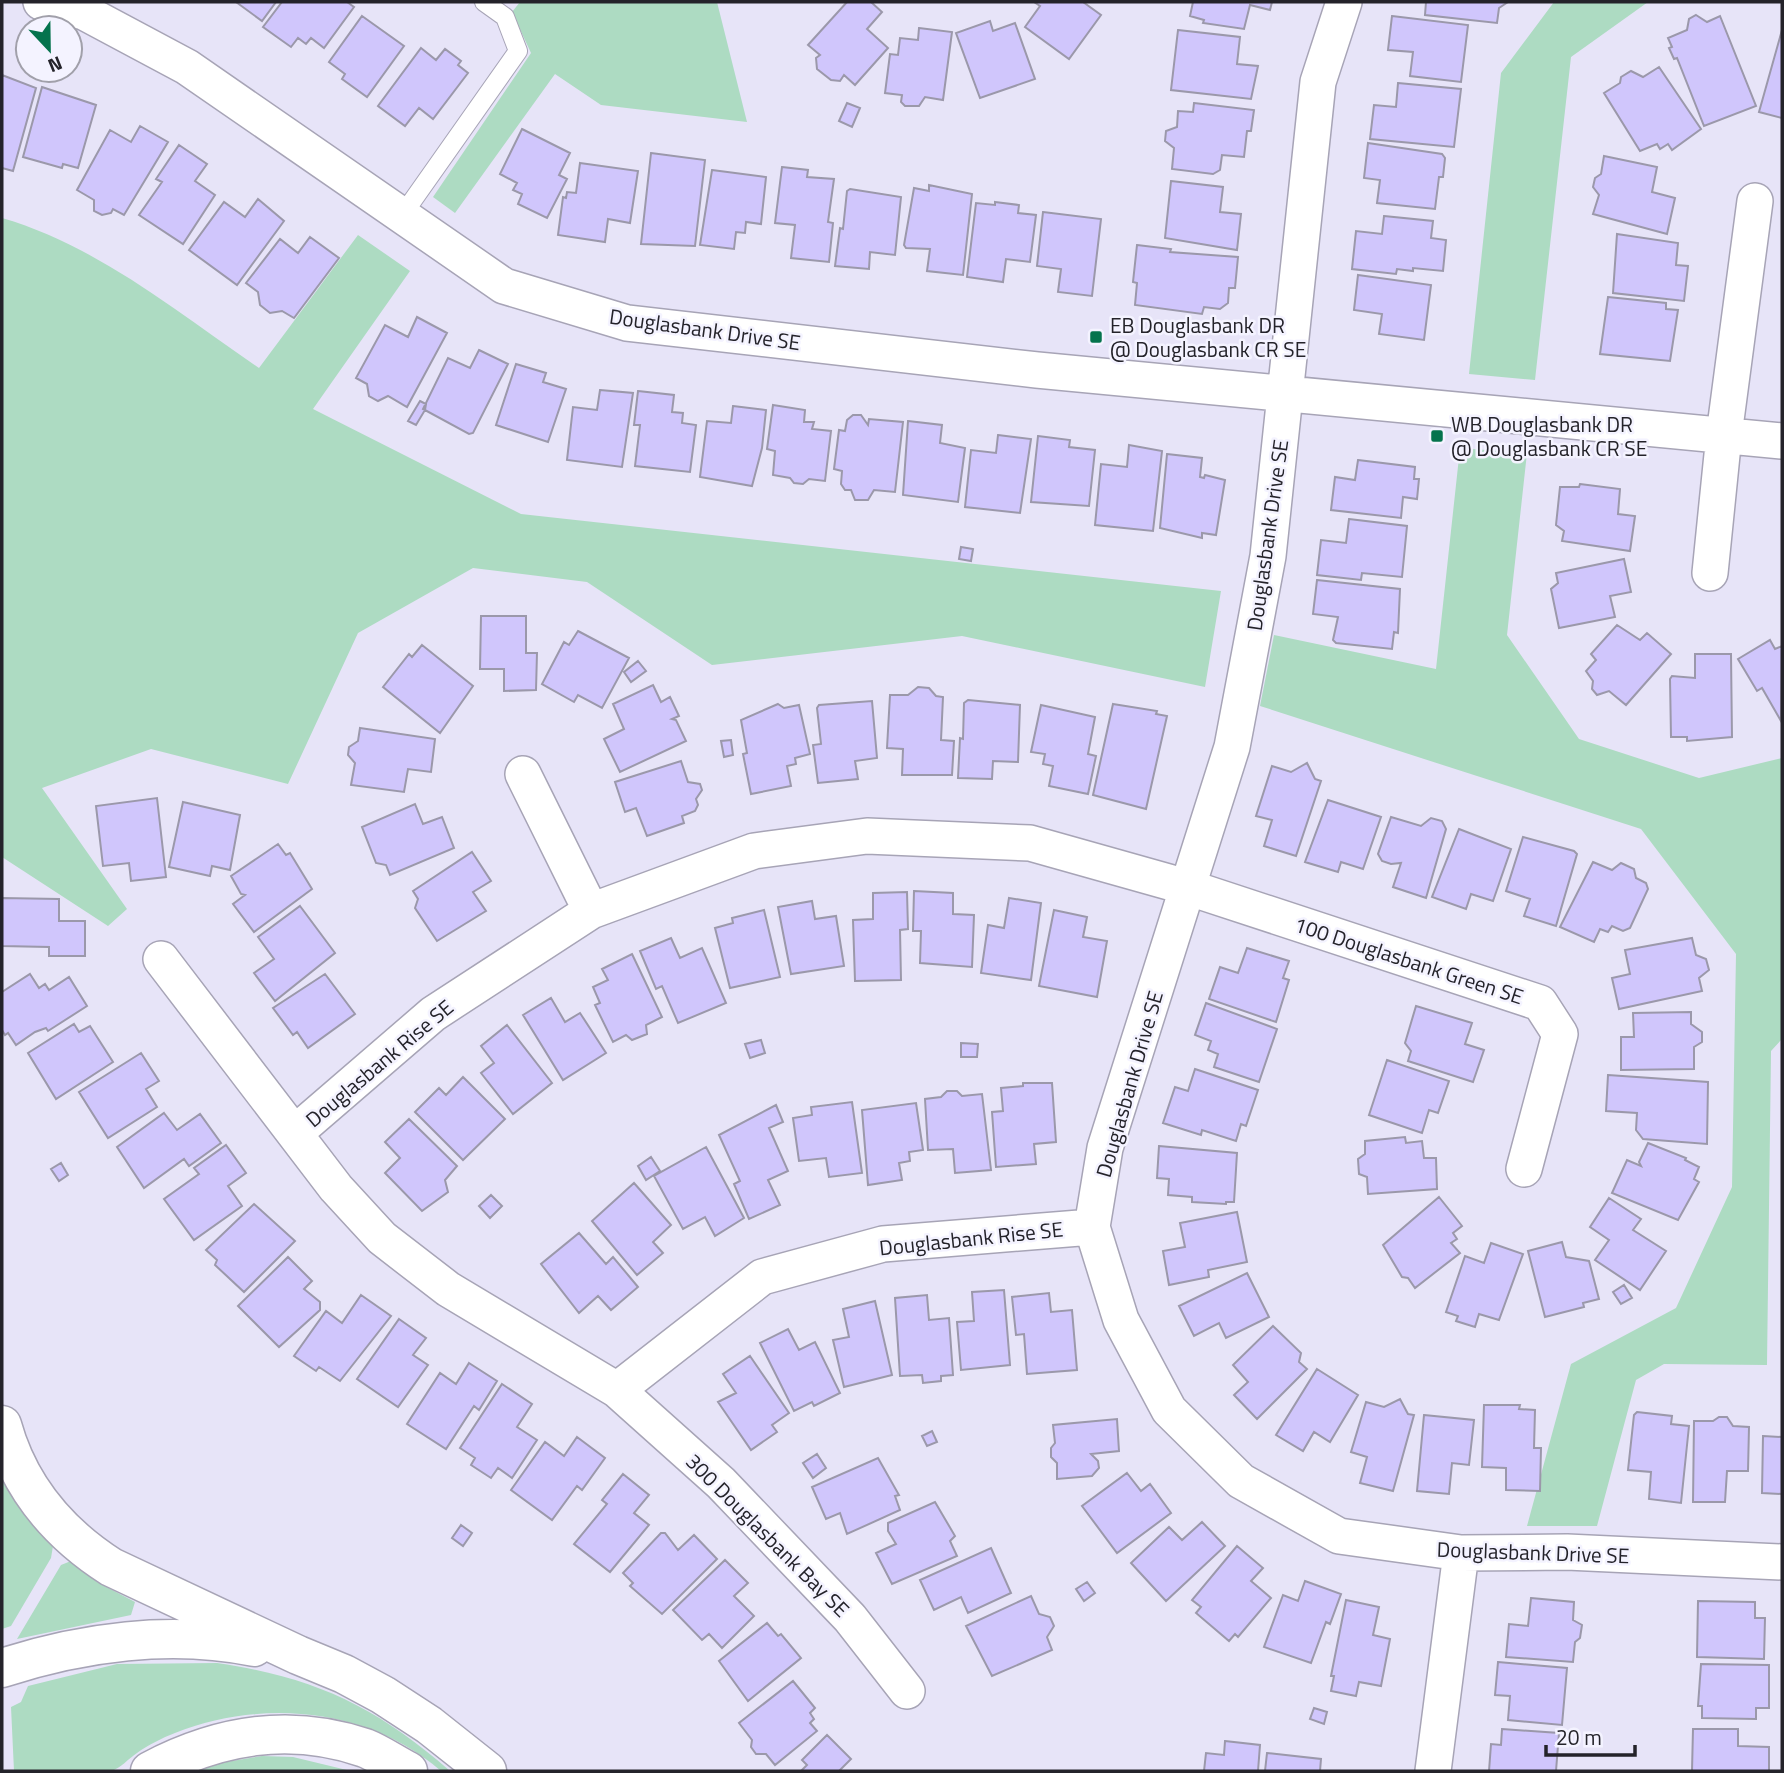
<svg xmlns="http://www.w3.org/2000/svg" width="1784" height="1773" font-family="'Titillium Web',sans-serif">
	<style>
		.green { fill: #addbc2 }
		.building { fill: #d0c6fc; stroke: #9b98aa; stroke-width: 2 }
		.lines { fill: none; stroke-linecap: round; stroke-linejoin: round }
		.lane-casing { stroke: #a7a4b6; stroke-width: 20 }
		.street-casing { stroke: #a7a4b6; stroke-width: 38 }
		.highway-casing { stroke: #a7a4b6; stroke-width: 41 }
		.lane { stroke: #fff; stroke-width: 18 }
		.street { stroke: #fff; stroke-width: 35 }
		.highway { stroke: #fff; stroke-width: 38 }
		.poi-dot { fill: #05734d; stroke: #f4f3ff; stroke-width: 2.5 }
		.labels { text-anchor: middle; dominant-baseline: central; stroke-width: 5; stroke-linejoin: round; paint-order: stroke }
		.poi-label { font-size: 21px; fill: #24232a; stroke: #f4f3ff; text-anchor: start }
		.street-label { font-size: 21px; fill: #24232a; stroke: #f4f3ff }
	</style>
	<rect width="100%" height="100%" fill="#e7e4f8"/>
	<path class="green" d="M520,2H717L747,122L601,105L555,74L455,213L433,197L531,53L512,12Z
		M1554,2H1648L1571,57L1535,380L1469,374L1501,73Z
		M2,218C98,246 177,312 259,368L358,235L410,271L313,409L521,514L1221,591L1205,687L962,636L712,665L587,582L473,568L358,633L288,784L151,749L42,788L127,909L108,926L2,857Z
		M1460,448L1527,453L1507,635L1579,739L1699,778L1782,758V1039L1771,1051L1767,1365L1664,1364L1636,1380L1597,1526H1527L1571,1364L1676,1308L1732,1187L1736,954L1641,829L1260,706L1274,635L1436,669Z
		M2,1474L32,1524L53,1546L51,1558L11,1626L2,1629Z
		M71,1561L97,1582L135,1602L131,1615L17,1639L61,1565Z
		M217,1663C316,1678 375,1706 450,1771H441C368,1708 263,1698 175,1733C162,1738 148,1745 137,1753C129,1758 120,1769 111,1771C90,1773 38,1771 14,1771L11,1707L21,1702L28,1686L117,1664Z
		M262,1756L293,1757L351,1771H199L220,1763Z"/>
	<path class="building" d="M236,2H276L262,21Z
		M282,2H347L354,7L324,48L311,38L306,44L298,38L291,47L263,27Z
		M847,2H871L882,12L867,29L888,48L855,85L844,75L840,81L831,80L817,69L816,58L820,55L808,45Z
		M1034,2H1083L1101,15L1069,59L1025,27L1040,6Z
		M1193,2H1272L1270,10L1250,5L1244,29L1203,23L1204,20L1190,16Z
		M1426,2H1508L1499,8L1497,23L1425,15Z
		M1696,15L1707,22L1720,16L1756,106L1704,126L1677,58L1674,59L1669,48L1672,47L1668,38L1687,30L1689,19Z
		M362,16L404,46L367,97L342,79L345,74L329,62Z
		M1392,16L1468,25L1461,82L1410,76L1413,52L1388,50Z
		M990,21L993,31L1015,23L1035,79L980,98L956,33Z
		M919,28L952,32L943,100L925,97L919,106H905L901,102L902,95L885,93L890,54L898,55L900,38L918,40Z
		M1178,30L1240,37L1237,64L1258,66L1251,99L1171,90Z
		M1782,30V118L1759,112Z
		M421,48L436,60L445,49L461,61L458,65L468,73L433,119L419,108L405,126L378,106Z
		M1659,67L1701,129L1672,150L1668,144L1660,149L1657,144L1640,151L1604,93L1620,83L1621,77L1631,71L1643,77Z
		M2,75L36,88L13,171L2,168Z
		M1398,83L1461,89L1454,147L1370,139L1374,105L1396,107Z
		M42,87L96,105L78,168L63,164L62,168L23,157Z
		M847,103L860,108L852,127L839,121Z
		M1194,103L1254,110L1251,131H1247L1244,157L1222,155L1220,170L1213,174L1172,169L1174,148L1165,141L1166,131L1177,127L1178,111L1193,112Z
		M140,126L168,142L124,215L113,209L111,213L102,215L94,211V200L77,190L110,130L131,142Z
		M522,129L570,153L559,175L567,179L547,218L518,204L522,194L513,190L517,183L500,174Z
		M1368,143L1442,154L1445,158L1443,177H1439L1435,209L1377,203L1380,180L1364,178Z
		M179,145L207,164L195,181L215,195L183,244L139,215L162,182L156,179Z
		M651,153L705,160L695,246L641,244Z
		M1604,156L1657,167L1652,192L1675,198L1667,234L1593,214L1599,195L1593,187L1595,178L1601,174Z
		M580,163L638,171L630,223L608,219L605,242L558,235L563,197L566,198L567,192L576,193Z
		M782,167L808,170L807,177L834,179L828,222L833,223L829,262L791,258L795,225L775,223Z
		M712,170L766,177L761,224L746,222L745,233L736,232L734,249L700,245Z
		M1171,181L1223,187L1220,212L1241,214L1237,250L1165,238Z
		M929,185L972,194L963,275L927,271L930,249L906,248L904,245L914,188L929,191Z
		M850,189L901,197L895,255L870,252L869,269L835,266L840,228L843,229L847,191Z
		M258,199L284,221L237,285L189,250L224,202L245,217Z
		M995,202L1019,205L1018,213L1036,215L1030,262L1006,259L1003,282L967,277L976,203L995,205Z
		M1043,212L1101,219L1092,296L1058,292L1061,269L1037,266Z
		M1384,216L1433,221L1431,238L1446,240L1443,271L1413,268V271L1397,269L1396,274L1352,269L1356,231L1382,234Z
		M1617,234L1678,243L1676,265L1688,266L1684,301L1613,293Z
		M310,237L339,258L294,318L282,311L270,313L260,305L258,292L246,283L280,239L298,253Z
		M1137,245L1171,249L1170,252L1238,257L1235,288H1229L1228,303L1220,309L1204,307L1202,314L1135,305L1137,283L1133,282Z
		M1358,275L1431,285L1424,340L1379,334L1382,314L1354,310Z
		M1608,297L1666,303V309L1678,310L1670,361L1600,354Z
		M417,317L447,333L407,407L388,396L378,401L369,396L367,384L356,378L385,325L408,337Z
		M479,350L508,364L473,433L469,434L423,409L448,358L470,368Z
		M516,364L546,373L543,382L566,389L548,442L496,425Z
		M600,390L633,393L622,467L567,460L573,407L597,410Z
		M638,391L674,395L672,412L683,413L682,423L696,425L690,472L635,466L640,425H634Z
		M420,401L426,404L425,410L416,425L408,421Z
		M773,405L805,410L804,422H814L812,429L831,431L825,481L809,479L803,484L794,483L790,478L773,475L775,451L767,449Z
		M733,406L766,410L762,448L752,486L700,477L707,421L731,423Z
		M853,415H861L868,425L869,419L903,422L895,492L874,490L868,500H855L851,490H845L841,484L842,471L834,469L839,430L845,431L847,420Z
		M908,421L942,425L940,443L965,448L958,502L903,495Z
		M998,435L1031,439L1020,513L965,507L971,450L996,453Z
		M1038,436L1070,440L1069,447L1095,450L1089,506L1031,502Z
		M1129,445L1162,451L1153,531L1095,525L1101,464L1127,467Z
		M1167,454L1202,458L1200,477L1204,478L1205,475L1225,480L1216,535L1202,533V538L1160,528Z
		M1358,460L1415,467L1414,479H1419L1417,499L1403,497L1401,518L1331,510L1335,477L1355,480Z
		M1580,484L1620,489L1618,514L1635,516L1630,551L1562,541L1564,531L1556,525L1560,487H1579Z
		M1349,519L1407,526L1402,577L1362,573L1361,580L1317,575L1321,540L1346,543Z
		M961,547L973,549L971,561L959,559Z
		M1624,559L1631,592L1610,596L1615,617L1559,628L1551,589L1558,583L1556,573Z
		M1317,580L1400,589L1398,633L1394,632L1392,649L1336,643L1333,640L1338,617L1313,614Z
		M481,616H526V653H537L536,690L504,691V669H480Z
		M1617,625L1640,640L1647,633L1671,654L1626,705L1609,691L1597,695L1592,689L1593,681L1586,671L1596,660L1591,654Z
		M578,631L629,658L602,708L578,695L574,702L542,684L564,642L569,645Z
		M1770,640L1775,649L1782,646L1781,721L1762,688L1757,691L1738,659Z
		M422,645L473,686L440,733L383,687L409,654L412,657Z
		M1695,654H1731L1732,737L1687,741V737H1671L1670,679L1672,676L1695,678Z
		M638,661L646,671L631,682L624,672Z
		M653,685L661,702L670,697L679,716L672,719L676,720L686,741L620,772L604,739L624,729L613,704Z
		M918,687L929,688L936,696L943,697L941,740L954,741L952,775H902L903,749L887,748L890,695H908Z
		M968,700L1020,705L1018,762L993,761L992,779L958,778L960,738L963,739L964,703Z
		M872,701L877,758L855,761L858,779L818,783L813,745L821,744L817,708L819,705Z
		M778,704L784,708L799,705L810,754L795,758L796,764L787,766L791,786L751,794L743,754L747,753L741,720Z
		M1113,704L1157,711L1156,714L1167,716L1146,809L1093,795Z
		M1041,705L1095,717L1088,754L1096,756L1088,794L1049,786L1053,766L1043,764L1045,754L1031,752Z
		M360,728L435,739L431,772L408,769L404,792L351,785L355,763L348,755L349,747L358,741Z
		M731,740L733,755L724,757L721,741Z
		M681,761L688,782L700,784L702,790L696,799L698,805L695,811L682,816L684,823L647,836L636,808L625,812L615,782Z
		M1307,763L1315,779L1321,781L1296,856L1264,846L1272,820L1256,816L1272,766L1291,772Z
		M157,798L166,877L131,881L129,863L103,866L96,806Z
		M1328,800L1381,817L1363,869L1341,862L1338,872L1305,862Z
		M183,802L240,815L230,870L212,866L210,876L169,867Z
		M415,804L423,824L442,817L454,848L390,875L386,865L376,863L362,827Z
		M1391,817L1421,826L1431,818L1442,821L1446,829L1426,898L1393,887L1401,863L1391,864L1382,861L1378,854Z
		M1459,829L1511,849L1493,901L1471,894L1466,909L1432,897Z
		M1523,837L1574,851L1577,854L1556,926L1524,916L1530,899L1506,891Z
		M278,844L286,855L290,853L312,889L254,932L233,904L245,895L241,894L231,876Z
		M472,852L491,881L473,892L486,911L437,941L415,908L418,899L413,891Z
		M1593,862L1612,870L1621,863L1634,869L1636,878L1646,883L1648,889L1630,928L1623,931L1612,926L1608,932L1600,929L1594,942L1560,927Z
		M914,891L953,893V914L974,915L972,967L920,963L921,931H913Z
		M907,892L908,929L900,930L901,980L855,981L853,920L873,919V893Z
		M2,898L59,899V921H85V956H49V947L2,946Z
		M1009,898L1041,903L1031,980L981,973L988,925L1004,928Z
		M812,901L815,919L836,916L844,966L791,974L778,907Z
		M300,906L335,953L275,1001L254,973L274,959L258,937Z
		M764,910L780,977L730,988L715,928L733,923L732,918Z
		M1054,910L1087,917L1083,937L1107,941L1097,997L1039,986Z
		M671,938L680,958L702,948L726,1003L678,1023L662,986L656,989L640,951Z
		M1692,938L1696,955L1706,959L1709,970L1699,978L1702,991L1619,1009L1612,978L1630,974L1625,950Z
		M1247,948L1289,961L1283,978L1289,980L1276,1022L1209,999L1220,967L1238,973Z
		M632,954L662,1017L646,1025L647,1034L632,1040L626,1035L613,1042L595,1005L600,1003L593,987L608,980L602,969Z
		M30,974L39,988L45,984L49,990L69,977L87,1006L48,1031L46,1028L35,1032L16,1045L8,1033L5,1035L2,1030V992Z
		M325,974L355,1014L308,1048L297,1032L293,1035L273,1008Z
		M551,998L565,1022L580,1013L606,1053L563,1080L523,1015Z
		M1206,1003L1277,1029L1259,1082L1214,1067L1218,1054L1208,1050L1211,1041L1195,1035Z
		M1416,1006L1472,1023L1465,1044L1484,1050L1473,1082L1408,1061L1411,1051L1405,1043Z
		M1691,1012V1024L1702,1032V1042L1694,1047V1069L1621,1070V1037H1634L1633,1013Z
		M74,1024L79,1032L90,1026L113,1062L56,1099L28,1053Z
		M507,1025L552,1083L513,1114L481,1073L494,1063L481,1046Z
		M761,1040L765,1053L750,1058L745,1044Z
		M961,1043L978,1044L977,1057H961Z
		M141,1053L159,1081L146,1089L157,1107L108,1138L79,1092Z
		M1387,1060L1449,1081L1438,1113L1429,1110L1422,1133L1369,1115Z
		M1195,1069L1258,1090L1246,1126L1241,1124L1236,1141L1202,1130L1201,1135L1163,1123L1175,1087L1188,1091Z
		M1608,1075L1708,1082L1707,1144L1643,1139L1636,1130L1637,1113L1606,1111Z
		M463,1077L505,1119L463,1160L415,1112L439,1088L446,1095Z
		M1023,1083H1052L1056,1142L1034,1144L1036,1164L996,1167L992,1112L1003,1111L1001,1088L1023,1086Z
		M947,1091H957L962,1096L982,1094L991,1170L955,1173L953,1149L928,1150L925,1099L941,1097Z
		M852,1102L862,1173L829,1177L826,1158L799,1161L793,1118L812,1115L811,1107Z
		M916,1103L923,1150L909,1152L910,1161L899,1163L902,1180L868,1185L862,1110Z
		M776,1105L783,1122L769,1128L788,1171L768,1180L780,1205L749,1219L734,1184L740,1181L719,1135Z
		M164,1113L177,1130L200,1114L221,1143L189,1166L184,1159L144,1188L117,1147Z
		M409,1119L457,1166L445,1180L448,1192L422,1211L385,1173L400,1158L385,1142Z
		M1405,1137L1406,1143L1422,1141L1424,1158H1436L1437,1189L1368,1194L1367,1177L1359,1174L1358,1159L1365,1154V1141Z
		M1648,1143L1686,1158L1685,1160L1699,1167L1694,1179L1699,1182L1678,1220L1612,1193L1627,1160L1641,1166L1639,1162Z
		M226,1145L246,1173L228,1186L242,1206L194,1240L164,1199L199,1174L194,1168Z
		M1159,1146L1237,1153L1234,1202H1226V1204L1192,1202V1197L1168,1195L1169,1179L1157,1178Z
		M706,1147L744,1218L715,1236L705,1217L683,1229L654,1176Z
		M651,1157L660,1171L646,1180L638,1166Z
		M61,1163L68,1175L59,1181L51,1169Z
		M634,1183L671,1225L653,1242L663,1253L637,1275L592,1221Z
		M491,1195L502,1206L490,1218L479,1206Z
		M1439,1197L1462,1226L1453,1233L1457,1239L1451,1243L1460,1253L1415,1288L1408,1278L1402,1277L1383,1245Z
		M1609,1198L1641,1219L1633,1230L1666,1251L1640,1290L1595,1260L1609,1240L1590,1227Z
		M254,1204L295,1241L244,1292L215,1265L217,1260L206,1250Z
		M1237,1212L1247,1262L1208,1270L1209,1277L1169,1285L1163,1251L1185,1247L1180,1223Z
		M579,1233L606,1264L613,1257L638,1287L611,1310L598,1296L579,1313L541,1264Z
		M1562,1242L1566,1257L1589,1261L1599,1299L1583,1303L1584,1307L1545,1317L1528,1251Z
		M1491,1243L1523,1254L1499,1320L1479,1314L1475,1327L1456,1321L1458,1316L1446,1312L1465,1256L1484,1263Z
		M288,1257L312,1281L304,1289L320,1302V1310L279,1347L238,1306Z
		M1247,1273L1269,1317L1226,1338L1219,1323L1194,1336L1179,1306Z
		M1624,1285L1632,1298L1621,1304L1613,1292Z
		M1004,1290L1010,1365L961,1370L957,1322L974,1321L972,1292Z
		M1049,1293L1051,1312L1072,1310L1077,1370L1027,1374L1024,1334L1016,1335L1012,1297Z
		M361,1295L391,1316L340,1381L319,1367L316,1371L294,1356L326,1311L342,1323Z
		M927,1295L929,1320L949,1318L953,1375L941,1376V1381L923,1383L922,1375L900,1376L895,1298Z
		M875,1301L892,1375L844,1387L833,1340L849,1337L843,1309Z
		M399,1319L426,1338L413,1355L428,1365L398,1407L357,1379Z
		M1273,1326L1301,1353L1299,1362L1307,1369L1257,1419L1234,1395L1248,1382L1233,1365Z
		M788,1329L799,1350L815,1342L840,1393L814,1406L812,1402L794,1411L760,1343Z
		M750,1356L789,1413L772,1425L777,1432L751,1450L718,1402L736,1393L723,1374Z
		M469,1363L497,1381L479,1410L474,1406L446,1449L407,1424L440,1373L456,1384Z
		M1317,1369L1358,1395L1330,1442L1314,1432L1303,1451L1276,1435Z
		M502,1384L532,1404L517,1427L537,1440L512,1478L498,1468L491,1478L471,1465L475,1458L460,1448Z
		M1400,1399L1408,1414L1414,1415L1393,1491L1360,1483L1367,1457L1351,1452L1366,1402L1384,1407Z
		M1484,1405H1520L1519,1409L1535,1410L1534,1448H1541L1540,1491L1506,1490V1468L1482,1467Z
		M1637,1412L1672,1416L1671,1424L1689,1426L1681,1503L1649,1499L1651,1472L1628,1470L1634,1415Z
		M1424,1415L1474,1420L1469,1465L1452,1463L1449,1494L1417,1491Z
		M1719,1417H1727L1733,1426L1749,1427L1748,1471H1727L1725,1502H1693L1694,1421H1713Z
		M1117,1419L1119,1451L1091,1454L1098,1461L1099,1468L1092,1476L1057,1479V1463L1051,1457V1448L1055,1443L1053,1425Z
		M932,1431L937,1442L927,1446L922,1436Z
		M1763,1436L1782,1437V1499V1494L1762,1493Z
		M577,1437L605,1458L582,1490L577,1486L552,1520L511,1490L545,1442L564,1456Z
		M817,1454L826,1468L813,1478L803,1463Z
		M878,1458L899,1495L895,1496L900,1510L847,1534L840,1513L826,1519L812,1487Z
		M1127,1473L1141,1491L1150,1484L1171,1513L1117,1553L1082,1506Z
		M623,1474L649,1495L634,1513L649,1525L610,1572L574,1544L607,1504L602,1500Z
		M935,1502L955,1536L950,1541L957,1556L892,1584L876,1553L896,1544L888,1531V1523Z
		M1202,1522L1225,1546L1166,1601L1131,1563L1169,1527L1182,1540Z
		M461,1525L472,1533L463,1546L452,1538Z
		M661,1533H665L678,1550L694,1535L717,1559L662,1614L630,1586L633,1583L623,1573Z
		M1237,1546L1263,1568L1251,1581L1271,1598L1238,1637L1235,1634L1229,1641L1196,1613L1201,1607L1192,1600Z
		M991,1548L1011,1593L968,1613L961,1597L934,1610L920,1580Z
		M725,1560L748,1583L734,1596L754,1616L722,1648L709,1634L702,1640L673,1610Z
		M1305,1581L1341,1594L1330,1624L1326,1622L1311,1663L1264,1647L1283,1595L1298,1601Z
		M1087,1582L1095,1593L1084,1601L1076,1589Z
		M1031,1596L1039,1614L1050,1617L1054,1626L1047,1637L1052,1650L992,1676L966,1626Z
		M1531,1598L1574,1602L1573,1620L1582,1625L1580,1638L1575,1642L1573,1662L1506,1657L1509,1624L1528,1626Z
		M1346,1600L1379,1607L1373,1635L1390,1639L1381,1686L1359,1682L1356,1696L1331,1691L1334,1676H1331Z
		M1698,1601L1755,1602V1618H1765L1764,1659L1697,1657Z
		M767,1623L778,1636L781,1634L801,1658L748,1701L719,1661Z
		M1498,1662L1567,1668L1562,1725L1508,1720L1510,1696L1495,1695Z
		M1701,1664L1769,1665V1708H1756V1719L1702,1718V1706H1698Z
		M793,1681L815,1708L810,1713L814,1719L810,1723L817,1731L775,1765L766,1754H756L751,1747L752,1740L739,1723Z
		M1314,1708L1327,1712L1324,1724L1310,1719Z
		M1502,1729L1559,1733L1556,1771H1489L1491,1744L1501,1745Z
		M1693,1729H1738V1746L1769,1747V1771H1692Z
		M827,1735L851,1759L839,1771H801L807,1765L802,1760Z
		M1225,1741L1260,1745L1258,1771H1204L1206,1753L1224,1755Z
		M1267,1753L1321,1759L1320,1771H1265Z"/>
	<g class="lines">
		<g class="lane-casing">
			<path id="lane" d="M401,217L518,51L505,17L484,2"/>
		</g>
		<g class="street-casing">
			<path id="street" d="M41,2L84,12L187,67L504,286L627,323L1037,370L1782,441
				M1344,2L1318,82L1268,556L1232,747L1105,1148L1092,1227L1121,1320L1169,1410L1241,1481L1339,1536L1461,1553L1567,1552L1782,1562
				M1710,573L1724,435L1755,201
				M523,774L591,911
				M161,959L336,1188L382,1238L448,1289L617,1390L721,1483L850,1618L907,1691
				M295,1133L433,1014L591,911L754,851L867,836L1030,843L1190,888L1540,1003L1560,1034L1524,1169
				M617,1390L762,1277L883,1244L1092,1227
				M1433,1771L1461,1553"/>
		</g>
		<g class="highway-casing">
			<path id="highway" d="M2,1425C19,1487 58,1533 111,1567L298,1655L344,1674L383,1695L429,1725L487,1771
				M2,1668C82,1642 171,1630 254,1647
				M150,1771C218,1735 289,1722 365,1748C380,1754 394,1764 408,1771"/>
		</g>
		<use href="#lane" class="lane"/>
		<use href="#street" class="street"/>
		<use href="#highway" class="highway"/>
	</g>
	<g class="poi-dot">
		<rect x="1089" y="330" width="14" height="14" rx="3.5"/>
		<rect x="1430" y="429" width="14" height="14" rx="3.5"/>
	</g>
	<g class="labels">
		<g class="poi-label">
			<text x="1110" y="325">EB Douglasbank DR<tspan x="1110" dy="24">@ Douglasbank CR SE</tspan></text>
			<text x="1451" y="424">WB Douglasbank DR<tspan x="1451" dy="24">@ Douglasbank CR SE</tspan></text>
		</g>
		<g class="street-label">
			<text transform="translate(705 329) rotate(8)">Douglasbank Drive SE</text>
			<text transform="translate(1267 535) rotate(-82)">Douglasbank Drive SE</text>
			<text transform="translate(1409 960) rotate(18)">100 Douglasbank Green SE</text>
			<text transform="translate(379 1063) rotate(-40)">Douglasbank Rise SE</text>
			<text transform="translate(1129 1084) rotate(-74)">Douglasbank Drive SE</text>
			<text transform="translate(971 1238) rotate(-6)">Douglasbank Rise SE</text>
			<text transform="translate(768 1535) rotate(45)">300 Douglasbank Bay SE</text>
			<text transform="translate(1533 1552) rotate(2)">Douglasbank Drive SE</text>
		</g>
	</g>
	<rect width="1784" height="1773" fill="none" stroke="#24232a" stroke-width="7"/>
	<g transform="translate(49 49) rotate(158)"><circle r="33" fill="#f4f3ff" stroke="#a1a0aa" stroke-width="2"/>
	<path d="M0-5L12 26L0 18L-12 26Z" fill="#05734d"/>
	<text y="-10" font-size="19" font-weight="bold" text-anchor="middle" fill="#24232a">N</text>
	</g>
	<path d="M1546 1745v10h89v-10" fill="none" stroke="#24232a" stroke-width="3.5"/>
	<text x="1556" y="1745" font-size="21" fill="#24232a" stroke="#f4f3ff" stroke-width="5" paint-order="stroke">20 m</text>
</svg>
